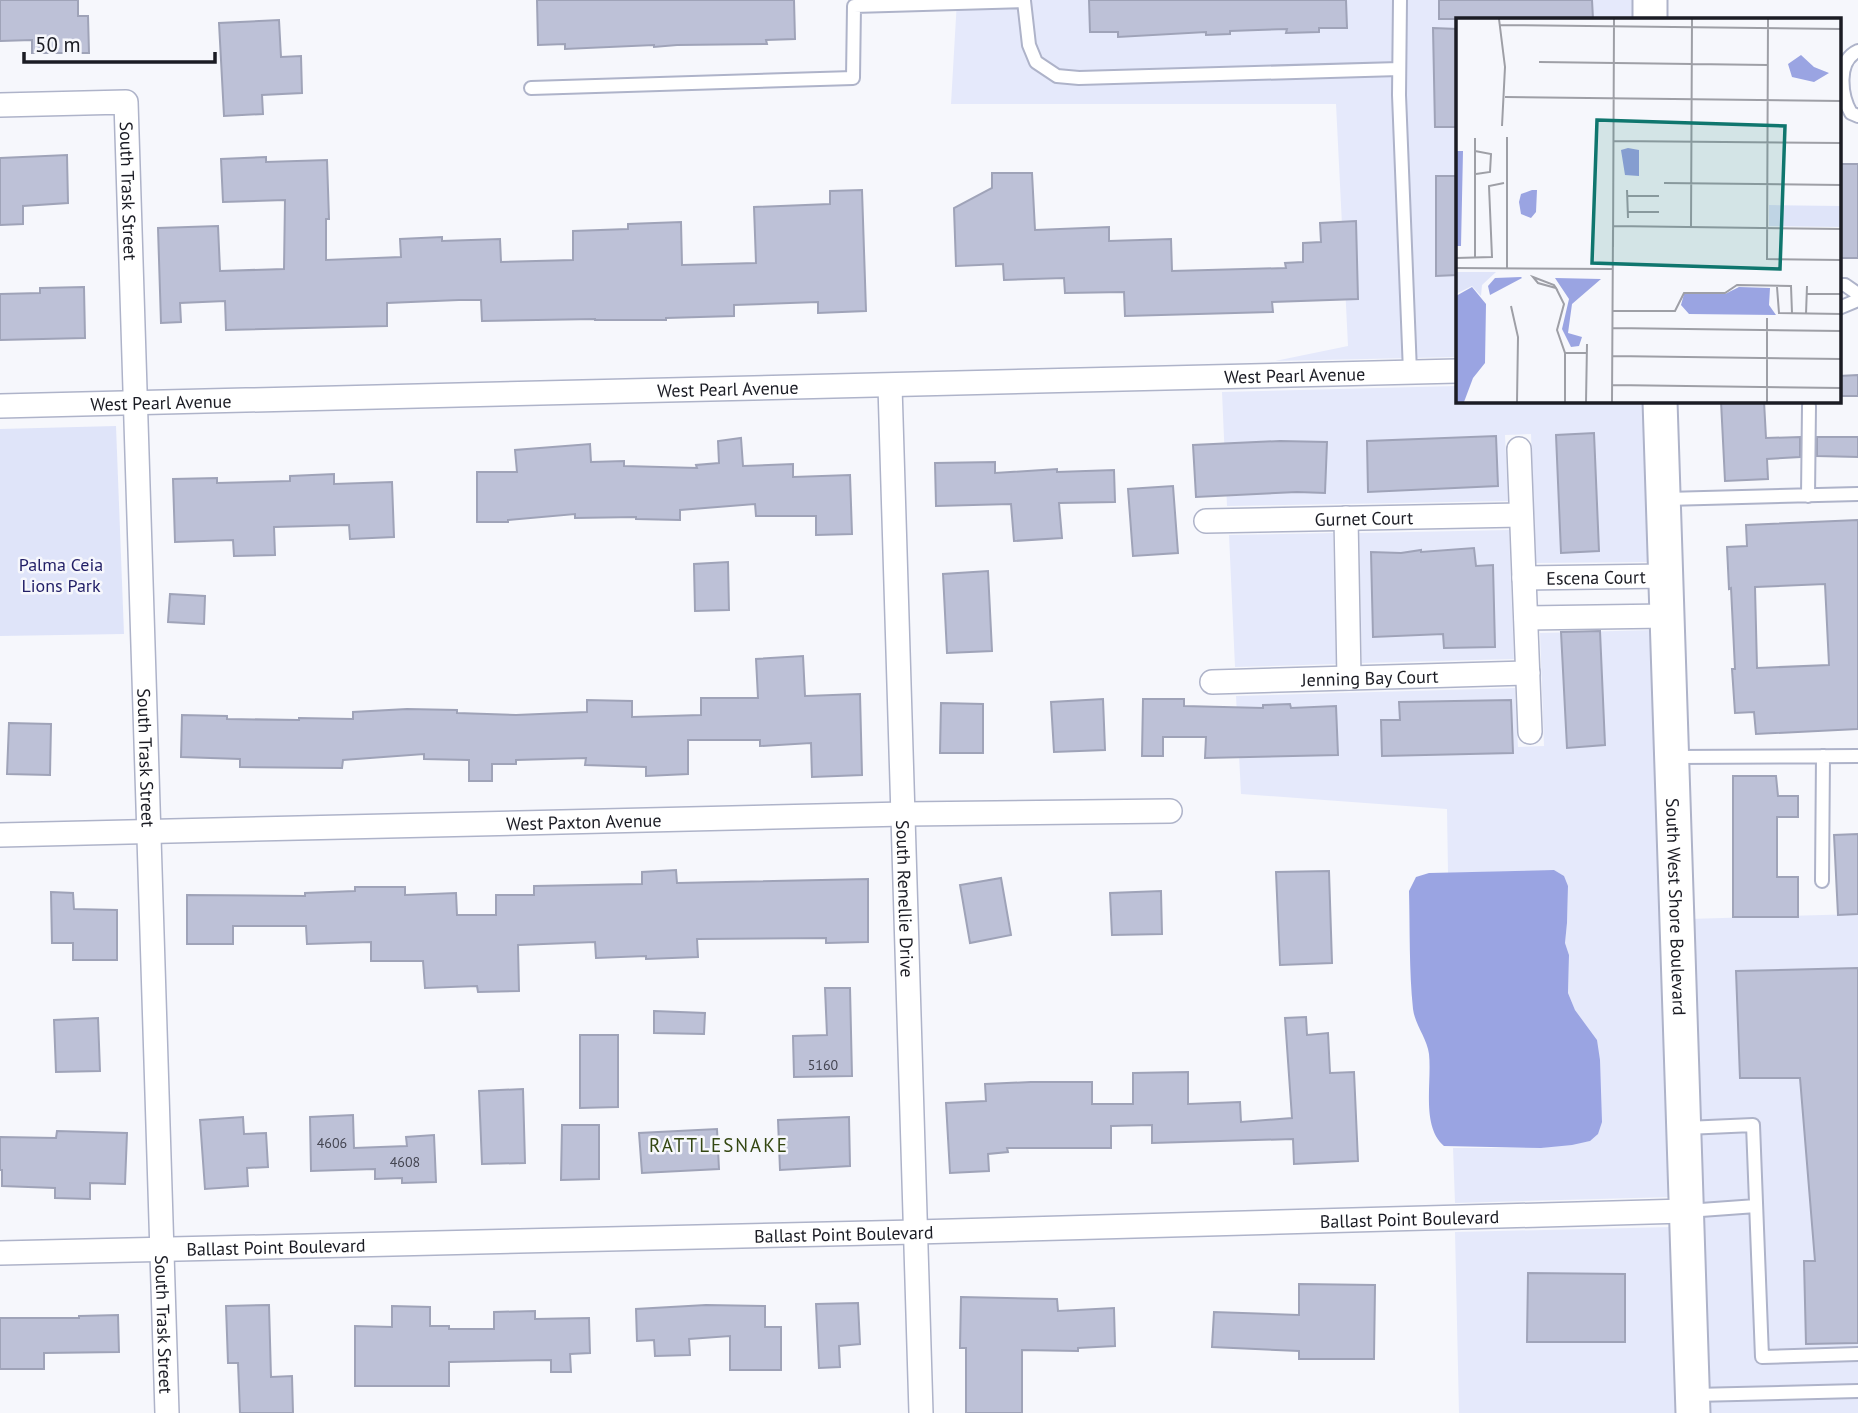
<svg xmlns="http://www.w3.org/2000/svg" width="1858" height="1413" font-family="'PT Sans',sans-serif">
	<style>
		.built { fill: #e5e9fb }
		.green { fill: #dfe4f9 }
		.water { fill: #9aa4e2 }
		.building { fill: #bdc1d7; stroke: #9fa3b8; stroke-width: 2; fill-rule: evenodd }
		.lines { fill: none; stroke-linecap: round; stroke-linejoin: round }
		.lane-casing { stroke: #aeb3c9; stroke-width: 16 }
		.street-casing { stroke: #aeb3c9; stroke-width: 26 }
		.secondary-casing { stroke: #aeb3c9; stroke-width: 37 }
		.lane { stroke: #fff; stroke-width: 12 }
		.street { stroke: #fff; stroke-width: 23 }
		.secondary { stroke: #fff; stroke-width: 33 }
		.labels { text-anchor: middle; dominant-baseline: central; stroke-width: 5; stroke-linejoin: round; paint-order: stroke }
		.number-label { font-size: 14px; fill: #444551 }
		.street-label { font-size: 18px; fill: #1b1c24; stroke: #f6f7fc }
		.park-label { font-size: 18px; fill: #211e66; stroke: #f6f7fc }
		.neighbourhood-label { font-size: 19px; letter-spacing: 2px; fill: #344712; stroke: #f6f7fc }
		.inset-road { fill: none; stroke: #9e9fa6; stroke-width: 2 }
		.view { fill: #0f766e; fill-opacity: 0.15; stroke: #0f766e; stroke-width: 3.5 }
		.inset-edge { fill: none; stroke: #1b1c24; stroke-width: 3.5 }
	</style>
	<rect width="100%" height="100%" fill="#f6f7fc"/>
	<path class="built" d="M957,0H1636L1637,19H1457V357L1275,361L1348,346L1336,104H951Z
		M1457,386V401H1647L1652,562L1536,563L1531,434L1505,435L1508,501L1227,506L1222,392Z
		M1509,530L1514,659L1362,663L1359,533Z
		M1333,533L1336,664L1235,667L1229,535Z
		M1654,630L1672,1197L1455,1203L1453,1148H1541L1590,1141L1597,1040L1575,1010L1568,993L1569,955L1565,943L1567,923L1568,886L1554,870L1448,873L1447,809L1241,794L1236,696L1515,688L1518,747L1544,746L1540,633Z
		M1858,914V1413H1705L1689,919Z
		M1673,1227L1680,1413H1459L1455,1232Z"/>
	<path class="green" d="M116,426L124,634L0,636V429Z"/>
	<path class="water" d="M1554,870L1564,876L1568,886L1567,923L1565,943L1569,955L1568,993L1575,1010L1597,1040L1600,1060L1602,1122L1598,1134L1590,1141L1572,1145L1541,1148L1444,1146C1421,1126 1432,1083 1429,1054C1427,1038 1415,1025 1413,1009C1409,970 1410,930 1409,891L1416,877L1429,873Z"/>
	<path class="building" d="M0,0H78V16H88L89,53H32V40L0,41Z
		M537,0H794L795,39L766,40L767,44L677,45L654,47V45L565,49V44L538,45Z
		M1089,0H1346L1347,28H1319V32L1286,33L1287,29L1230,31V34L1206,35V32L1118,37V32H1090Z
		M1439,0H1592L1593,19H1439Z
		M279,20L281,57L301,56L302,93L262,95L263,114L224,116L219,23Z
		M1433,28L1457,29V127H1435Z
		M67,155L68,203L23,206V224L0,225V158Z
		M266,157V162L327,160L329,219H326V260L401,257L400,239L442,237V241L500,239L501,262L573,260V231L628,229V224L681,222L682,265L756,263L754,207L830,204V191L862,190L866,311L818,313V302L734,305V316L666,318V320H595V319L482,321L481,300H459L387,303V326L226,330L225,301L180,303L181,322L161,323L158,228L218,226L220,271L284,269L285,200L223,202L221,159Z
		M1839,164H1858V258H1839Z
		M992,173H1032L1035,230L1109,227V241L1171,239L1172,271L1286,268L1285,263L1303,262V243L1321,242L1320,223L1356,221L1358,299L1272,302L1273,312L1125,316L1124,292L1065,293L1064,278L1004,280L1003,264L956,266L954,208L992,188Z
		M1436,176H1457V275L1436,276Z
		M84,287L85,338L0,340V294L40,293V288Z
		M1858,375V396H1839V376Z
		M1721,401H1764L1766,438L1800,437V457L1767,459L1768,479L1725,481Z
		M1594,433L1599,551L1561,553L1556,435Z
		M1496,436L1498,486L1368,492L1367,441Z
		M1817,437H1858V457L1817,456Z
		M741,438L743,466L793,464V477L850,475L852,534L816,535V516H756L755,504L680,510V520L636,519V517L575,518V514L508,520V522H477V472H517L515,450L590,444L591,462L624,461V466L697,468L696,465L719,463L718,441Z
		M1280,441L1327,442L1325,493L1297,492L1196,497L1193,445Z
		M995,462V473L1057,469V472L1114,470L1115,502L1059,503L1062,538L1014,541L1011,504L936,506L935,463Z
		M334,474V484L392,482L394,537L350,539L349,525L274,527L275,555L234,556L233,540L175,542L173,479L217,478V483L290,481V476Z
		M1173,486L1178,553L1133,556L1128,489Z
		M1858,520V729L1756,734L1754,712L1735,713L1732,669H1735L1731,588L1729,589L1727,547L1747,546L1746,525ZM1825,584L1829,665L1757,668L1755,587Z
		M1474,548L1476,566L1493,565L1495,647L1444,648L1443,634L1373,637L1371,552L1401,553L1421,550V552Z
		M728,562L729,610L695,611L694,564Z
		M988,571L992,651L947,653L943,574Z
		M170,594L205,596L204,624L168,622Z
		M1600,631L1605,745L1567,748L1561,632Z
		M803,656L805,696L860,694L862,775L812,777L811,743L760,746V740H688V774L646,776V767L585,765L586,758L516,760V764H492V781H469V760L424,759V754L343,760L342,768L240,767V759L181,757L182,715L227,716V719L299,720V718L353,719V712L407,709L457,710V713L516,715L587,712V700L632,701V717L701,715V698H758L756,659Z
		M1103,699L1105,750L1054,752L1051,702Z
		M1143,699H1184V706L1263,708V705L1290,704L1291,708L1336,706L1338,755L1205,758L1206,737H1163V756H1142Z
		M1511,700L1513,753L1382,756L1381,720H1400L1399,702Z
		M941,703L983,704V753H940Z
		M9,723L51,724L50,775L7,774Z
		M1733,776H1776L1778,796H1798V817H1777V877H1798V917H1733Z
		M1858,834V914L1838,915L1834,835Z
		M676,870L677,883L868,879V942L826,943V938L697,939L698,957L646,959V956L596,958L595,942L518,945L519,991L478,992L477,986L425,988L423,961H371V942L307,944L306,926H233V944H187V895L305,896V893L355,891V887H405V895L456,893L457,915H496V895H534V886L642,884V872Z
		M1329,871L1332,963L1280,965L1276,872Z
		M1001,878L1011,935L970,943L960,885Z
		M1161,891L1162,934L1112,935L1110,893Z
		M51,892L73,893L74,909L117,910V960H73V943H52Z
		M1858,968V1343L1806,1344L1804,1261H1815L1800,1078H1740L1736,971Z
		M825,988H850L852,1076L794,1077L793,1036L827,1035Z
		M654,1011L705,1013L704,1034L654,1033Z
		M1306,1017L1307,1035L1328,1033L1330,1073L1354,1072L1358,1161L1294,1164L1293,1139L1152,1143V1125L1111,1126V1148H1007L1008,1152L988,1154L989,1171L950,1173L946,1103L986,1101L985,1084L1031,1082H1092V1104H1133V1073L1188,1072V1104L1240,1102L1241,1122L1292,1118L1285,1018Z
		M98,1018L100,1071L56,1072L54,1020Z
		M580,1035H618V1107L580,1108Z
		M523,1089L525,1163L482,1164L479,1091Z
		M353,1115L354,1148L407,1146L406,1137L434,1135L436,1182L402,1183V1178L375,1179V1169L311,1171L310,1117Z
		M243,1117L244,1134L266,1133L268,1167L247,1168L248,1186L205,1189L200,1120Z
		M849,1117L850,1166L780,1170L778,1120Z
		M562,1125H599V1179L561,1180Z
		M717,1129L719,1169L642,1173L639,1133Z
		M57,1131L127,1133L125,1184L90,1183V1199L55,1198V1188L2,1186V1170H0V1137L56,1138Z
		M1528,1273L1625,1274V1342H1527Z
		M1299,1284L1375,1285L1374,1359H1299V1351L1212,1347L1214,1312L1299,1315Z
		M961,1297L1057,1299L1058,1311L1114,1308L1115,1346L1078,1348V1351L1022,1350V1413H966V1348H960Z
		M858,1303L860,1344L839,1346L840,1367L819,1368L816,1304Z
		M269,1305L271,1377L292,1376L293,1413H240L238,1363H228L226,1306Z
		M706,1305L765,1306V1327H781V1370H730V1336L689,1339L690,1355L655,1356L654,1340L637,1341L636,1309Z
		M392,1306L430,1307V1326H449V1329H494V1312L535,1311V1319L589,1318L590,1353L570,1354L571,1372H551V1360L449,1362V1386H355V1326L392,1327Z
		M118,1315L119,1352L44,1353V1369H0V1318H79V1316Z"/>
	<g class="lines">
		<g class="lane-casing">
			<path id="lane" d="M1400,0L1399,95L1410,372
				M1858,51C1836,61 1841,96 1851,113L1858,116
				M531,88L853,78L854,6L1024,1L1029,45L1036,62L1057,76L1079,78L1399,69
				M1839,285H1845L1858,294
				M1839,308L1858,300
				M1808,496L1809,406
				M1666,499L1858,494
				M1672,757L1858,756
				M1822,881L1823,756
				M1686,1128L1753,1125L1762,1357L1858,1354
				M1687,1211L1756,1206
				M1694,1395L1858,1391"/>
		</g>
		<g class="street-casing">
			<g id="street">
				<path id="s1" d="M0,105L126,102L167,1413"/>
				<path id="s2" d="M890,386L921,1413"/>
				<path id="s3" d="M0,406L1457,371"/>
				<path d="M1519,449L1530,732"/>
				<path d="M1346,518L1349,678"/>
				<path id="s4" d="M1206,521L1521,515"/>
				<path id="s5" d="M1524,578L1666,576"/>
				<path d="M1526,618L1667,616"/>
				<path id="s6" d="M1212,682L1528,673"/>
				<path id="s7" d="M0,835L904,814L1170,811"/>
				<path id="s8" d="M0,1253L915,1232L1685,1211"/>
			</g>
		</g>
		<g class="secondary-casing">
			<g id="secondary">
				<path d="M1650,0V19"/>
				<path id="s9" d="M1660,401L1693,1413"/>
			</g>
		</g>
		<use href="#lane" class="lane"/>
		<use href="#street" class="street"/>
		<use href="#secondary" class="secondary"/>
	</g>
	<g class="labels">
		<g class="number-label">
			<text x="823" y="1065">5160</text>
			<text x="332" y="1143">4606</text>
			<text x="405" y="1162">4608</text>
		</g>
		<g class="street-label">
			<text stroke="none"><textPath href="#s1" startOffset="215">South Trask Street</textPath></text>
			<text stroke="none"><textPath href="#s3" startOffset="1295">West Pearl Avenue</textPath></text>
			<text stroke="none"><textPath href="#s3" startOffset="728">West Pearl Avenue</textPath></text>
			<text stroke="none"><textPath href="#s3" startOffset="161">West Pearl Avenue</textPath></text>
			<text stroke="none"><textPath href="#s4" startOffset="158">Gurnet Court</textPath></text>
			<text stroke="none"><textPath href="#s5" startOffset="72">Escena Court</textPath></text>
			<text stroke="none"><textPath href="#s6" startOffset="158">Jenning Bay Court</textPath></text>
			<text stroke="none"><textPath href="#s1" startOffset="782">South Trask Street</textPath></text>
			<text stroke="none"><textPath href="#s7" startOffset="584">West Paxton Avenue</textPath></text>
			<text stroke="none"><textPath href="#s2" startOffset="513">South Renellie Drive</textPath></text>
			<text stroke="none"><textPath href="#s9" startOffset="506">South West Shore Boulevard</textPath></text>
			<text stroke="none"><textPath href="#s8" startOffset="1410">Ballast Point Boulevard</textPath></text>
			<text stroke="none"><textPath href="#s8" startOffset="844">Ballast Point Boulevard</textPath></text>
			<text stroke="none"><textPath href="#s8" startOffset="276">Ballast Point Boulevard</textPath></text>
			<text stroke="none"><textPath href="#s1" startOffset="1349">South Trask Street</textPath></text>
		</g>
		<g class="park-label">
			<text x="61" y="564">Palma Ceia<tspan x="61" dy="21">Lions Park</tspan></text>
		</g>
		<g class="neighbourhood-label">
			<text x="719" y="1145">RATTLESNAKE</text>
		</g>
	</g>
	<g transform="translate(1456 18)">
		<rect width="385" height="385" fill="#f6f7fc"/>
		<path d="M313,187L385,188V209L313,208ZM0,254H40L26,267L25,278L16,268L0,276Z" fill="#dfe4f9"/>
		<path d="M345,37L358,49L373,55L358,64L336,59L332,46ZM172,130L183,132V158L169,157L165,132ZM0,133H7L5,228H0ZM76,172H81L80,194L75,200L65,196L63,184L65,176ZM39,260L65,259L66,260L34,277L32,268ZM145,261L116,286L112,315L126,319L123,328L115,329L106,311L113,281L99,260ZM16,269L30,286L29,345L17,360L8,384H0V278ZM283,269L314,270L313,287L320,297L233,296L225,287L228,276H269Z" fill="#9aa4e2"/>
		<path class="inset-road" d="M43,1L49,49L46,108M312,1L311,241L385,242M43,7L385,11M83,44L312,47M49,79L385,83M19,120V240M157,123L385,125M19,133L35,136L34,154L20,156M208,165L385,167M171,172L172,200M171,178H203M172,194H203M157,208L385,211M235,209L236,1M157,229L158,1M0,240L36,239L33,168L48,165M0,250L157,251M51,250V119M77,259L98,267L100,270L82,265ZM321,269L323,295L385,296M100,270L108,286L101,312L109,335V384M351,276H385M55,288L62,319L61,384M156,293H219L228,275H269L281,267L335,268L336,295M350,296L351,268M157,310L385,313M109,335H131M156,338L385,341M156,367L385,370M130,384L131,326M156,384L157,212M311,384V300"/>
		<path class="view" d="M141,102L329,108L324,251L136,245Z"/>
		<rect width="385" height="385" class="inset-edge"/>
	</g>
	<path d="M24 52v10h191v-10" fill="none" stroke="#1b1c24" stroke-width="3.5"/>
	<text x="35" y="52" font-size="21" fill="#1b1c24" stroke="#f6f7fc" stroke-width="5" paint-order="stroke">50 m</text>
</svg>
